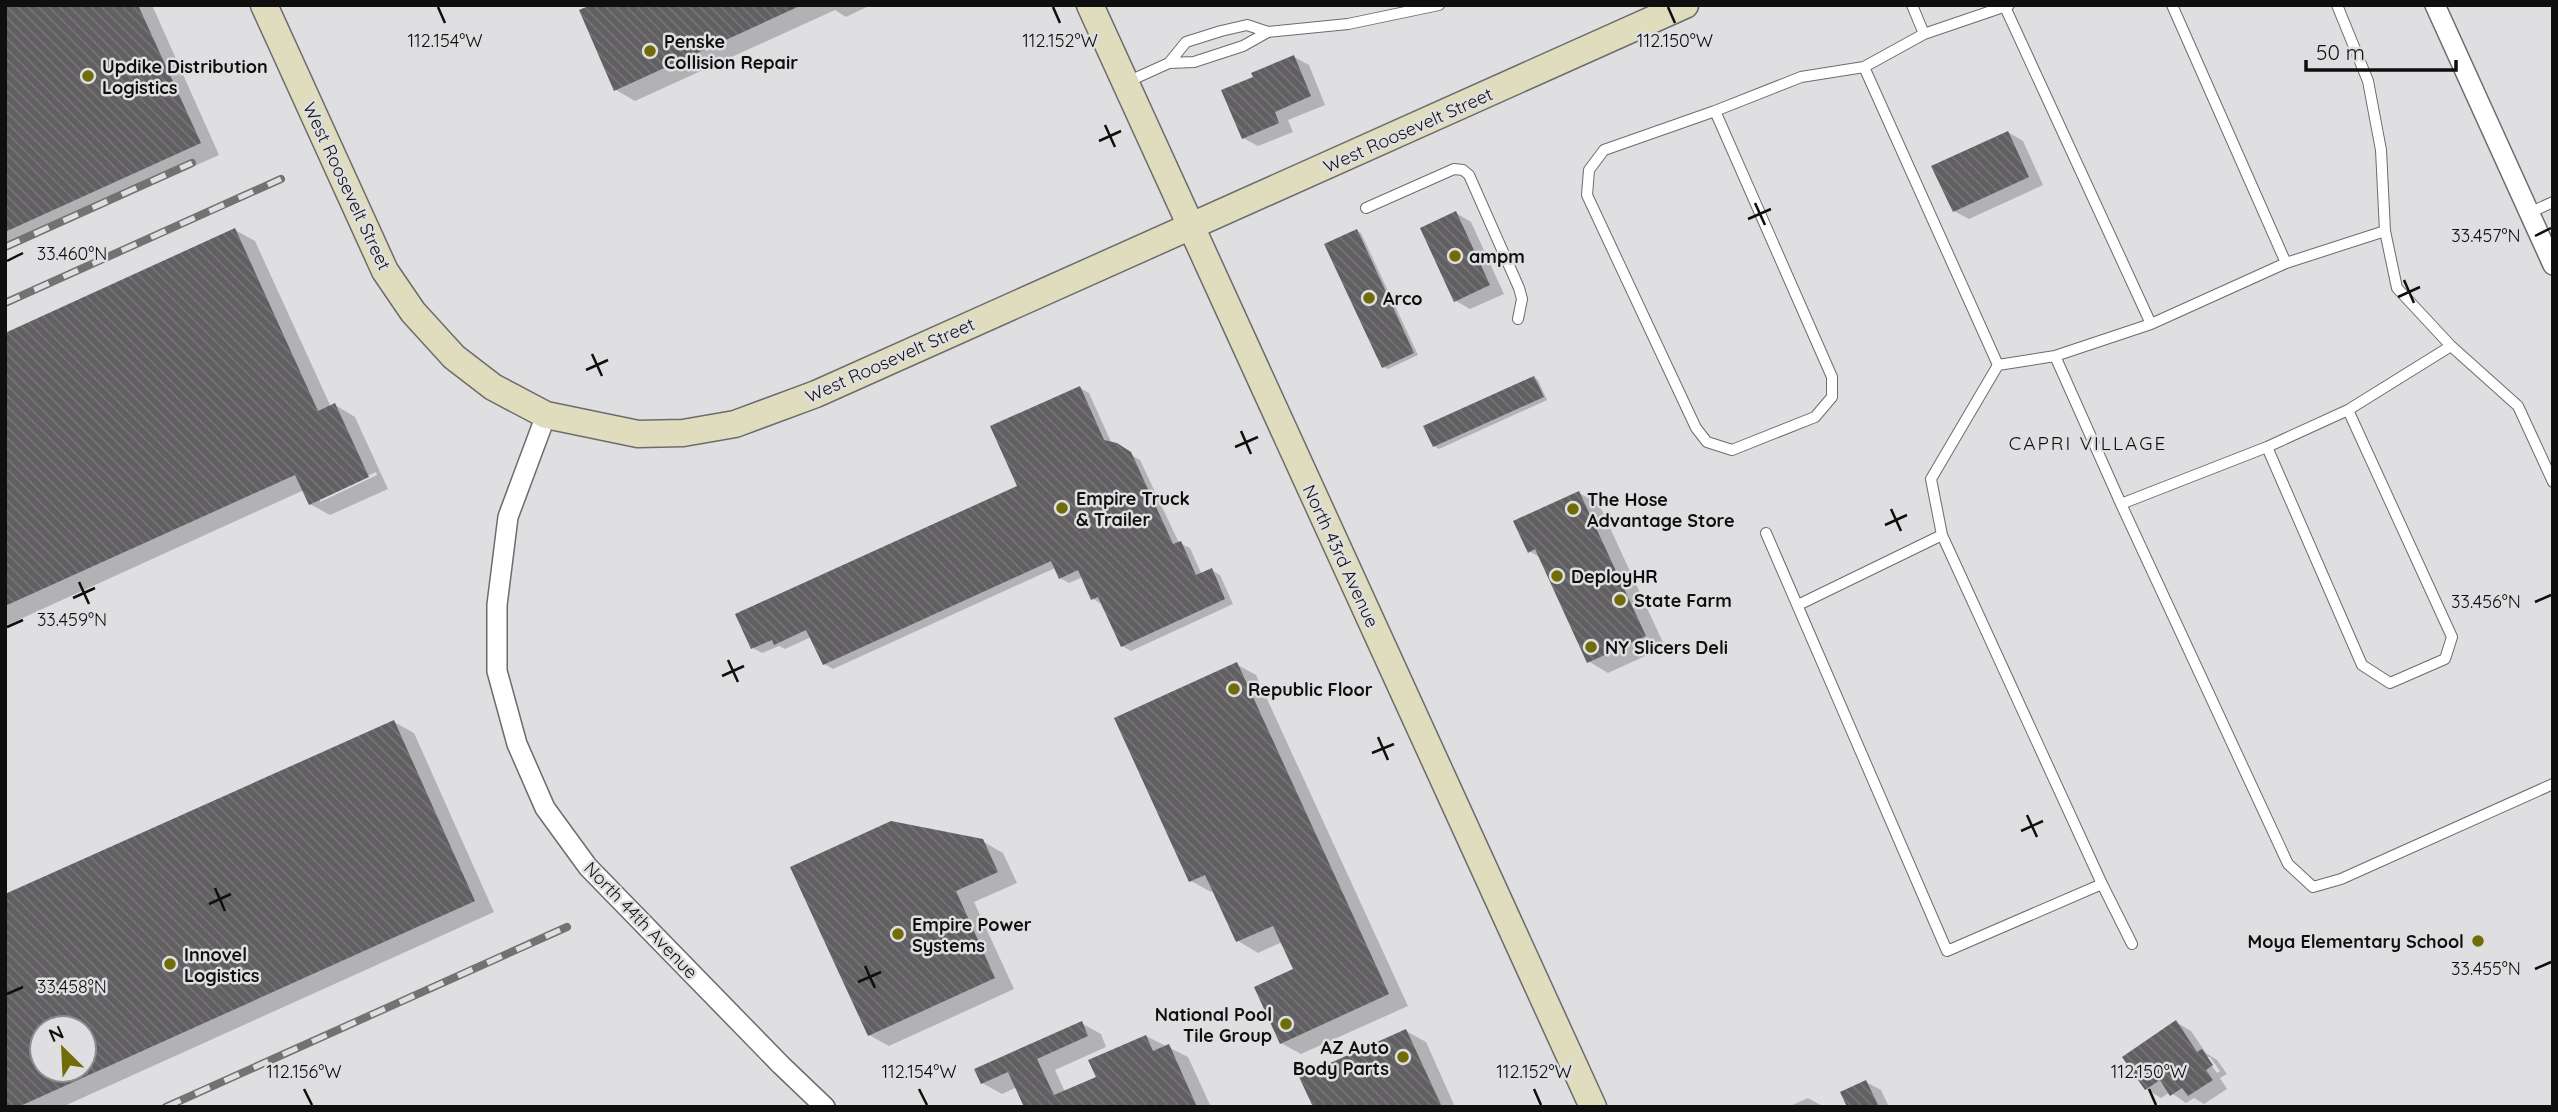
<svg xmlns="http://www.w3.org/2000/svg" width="2558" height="1112" font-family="Quicksand,sans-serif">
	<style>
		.shadow { fill: #0003; fill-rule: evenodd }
		.building { fill: url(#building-back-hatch); fill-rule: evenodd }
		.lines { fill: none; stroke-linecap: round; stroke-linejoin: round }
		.lane-casing { stroke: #6c6b6d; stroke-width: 12 }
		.street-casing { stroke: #6c6b6d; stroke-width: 22 }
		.secondary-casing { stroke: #6c6b6d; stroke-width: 29 }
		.lane { stroke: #fff; stroke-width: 10 }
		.street { stroke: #fff; stroke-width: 19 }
		.secondary { stroke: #dfddbe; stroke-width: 26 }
		.rail-casing { stroke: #737273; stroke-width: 8 }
		.rail { stroke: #dfdee0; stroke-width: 5; stroke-dasharray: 16; stroke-linecap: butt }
		.ticks { fill: none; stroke: #100f10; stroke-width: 2.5 }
		.poi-dot { fill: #706c09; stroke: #dfdee0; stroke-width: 2.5 }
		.labels { text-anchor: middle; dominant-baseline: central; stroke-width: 5; stroke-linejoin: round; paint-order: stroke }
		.poi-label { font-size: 18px; font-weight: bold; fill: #100f10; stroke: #dfdee0; text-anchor: start }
		.street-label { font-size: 18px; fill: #100f10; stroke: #dfdee0 }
		.neighbourhood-label { font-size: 19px; letter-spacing: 2px; fill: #100f10; stroke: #dfdee0 }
		.ticks-label { font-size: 18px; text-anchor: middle; fill: #100f10; stroke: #dfdee0; stroke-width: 5; stroke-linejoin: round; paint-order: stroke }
	</style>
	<defs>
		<pattern id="building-back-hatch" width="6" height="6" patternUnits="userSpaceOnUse" patternTransform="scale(1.75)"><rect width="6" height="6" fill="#615f61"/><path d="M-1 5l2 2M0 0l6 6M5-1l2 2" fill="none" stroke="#767576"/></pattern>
	</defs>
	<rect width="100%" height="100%" fill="#dfdee0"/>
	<path class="shadow" d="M5,5H152L219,155L5,251Z
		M596,5H871L846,17L835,10L635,101L616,90Z
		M1294,57L1309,65L1325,105L1288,120L1293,132L1258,146L1243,138L1255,78Z
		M2008,132L2023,141L2043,185L1969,219L1954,211Z
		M1456,213L1471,222L1504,294L1470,309L1456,301Z
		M235,230L255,241L331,407L335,405L355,417L388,489L330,515L310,504L304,490L5,626V334ZM376,472L377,475L320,502V498Z
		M1356,231L1361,233L1418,355L1388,369L1383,367Z
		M1534,378L1538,380L1547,400L1439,449L1434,446Z
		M1080,388L1089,393L1112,444L1140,460L1179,543L1190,548L1202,575L1211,570L1220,575L1233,604L1131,651L1122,646L1101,604L1092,598L1083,577L1069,583L1060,578L1055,568L833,669L824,664L811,637L785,649L779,646L762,653L753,648L1019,486Z
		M1579,493L1599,504L1665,647L1608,673L1588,661L1541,558L1529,551Z
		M1236,664L1256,675L1408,1006L1301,1054L1281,1043L1295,970L1282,942L1258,953L1238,941L1214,890L1211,892L1191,881Z
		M394,722L414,733L494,912L62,1107H5V896ZM42,1028H84V1070H42Z
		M982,841L1003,853L1017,883L974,902L1014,989L889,1046L869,1035Z
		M2176,1022L2191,1031L2206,1053L2217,1060L2227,1074L2220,1078L2227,1089L2204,1104L2194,1098L2186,1103L2170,1092L2161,1098L2146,1089ZM2206,1057H2210L2220,1071L2217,1073Z
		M1081,1023L1101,1034L1106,1047L1055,1070L1065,1092L1098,1078L1146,1036L1188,1057L1211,1107H1026L1017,1087L1002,1094L982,1083Z
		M1406,1031L1426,1042L1455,1107H1315Z
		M1866,1082L1881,1090L1889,1107H1849Z
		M1808,1098L1824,1107H1788Z"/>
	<path class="building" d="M5,5H138L201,143L5,232Z
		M591,5H802L614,91L579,10Z
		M1294,55L1311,96L1275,112L1279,123L1242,139L1221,90L1253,77L1251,73Z
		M2008,131L2029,177L1953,212L1931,166Z
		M1456,211L1490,285L1454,302L1420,228Z
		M235,228L318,411L335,403L369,477L309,505L295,475L5,606V333Z
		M1357,229L1414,353L1382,368L1324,244Z
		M1534,376L1544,397L1433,447L1423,426Z
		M1080,386L1104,440L1117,443L1131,452L1173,544L1181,541L1196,575L1212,568L1225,599L1121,647L1098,597L1091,600L1078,570L1059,579L1051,561L823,665L806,630L774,645L772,640L751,649L735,614L1017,486L990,426Z
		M1579,491L1646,636L1587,663L1535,549L1528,553L1513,521Z
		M1237,662L1389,994L1280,1044L1254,987L1293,969L1273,926L1236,942L1205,875L1189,882L1114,718Z
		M394,720L475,901L18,1107H5V894ZM42,1028H84V1070H42Z
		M891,821L983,839L998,872L956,891L995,978L868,1036L790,867Z
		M2176,1020L2197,1052L2202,1049L2213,1065L2206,1070L2213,1080L2188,1096L2182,1088L2170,1096L2160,1080L2145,1090L2122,1057Z
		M1082,1021L1088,1036L1037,1059L1054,1095L1096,1077L1088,1060L1146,1035L1153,1051L1169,1044L1197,1107H1024L1008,1072L981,1084L974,1069Z
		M1406,1029L1442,1107H1313L1299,1077Z
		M1866,1080L1879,1107H1847L1840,1092Z"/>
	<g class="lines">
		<g class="lane-casing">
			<path id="lane" d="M1912,5L1924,34
				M2172,5L2286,263
				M2337,5L2368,81L2381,150L2385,231L2397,288L2451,346L2518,406L2553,482
				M2005,7L2151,324
				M1169,63L1186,42L1221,31L1247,25L1268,32
				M1864,67L1998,365L1931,479L1942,535L2102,884L2132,944
				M1127,82L1169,63L1194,62L1243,46L1268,32L1348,24L1439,5
				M1715,111L1832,377V397L1815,417L1732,450L1707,442L1696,428L1587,195L1589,170L1604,150Z
				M1715,111L1801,77L1864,67L1924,34L2009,5
				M1366,208L1454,169L1463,170L1469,175L1519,288L1522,299L1518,319
				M2529,213L2553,202
				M2055,356L2121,504L2288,864L2313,887L2341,879L2553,784
				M1998,365L2055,356L2151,324L2286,263L2385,231
				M2267,447L2362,665L2390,683L2445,659L2452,637L2348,410
				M2121,504L2267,447L2348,410L2451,346
				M1766,533L1947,951L2102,884
				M1798,605L1942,535"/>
		</g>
		<g class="street-casing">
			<path id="street" d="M2435,5L2553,265
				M546,415L508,517L497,605V671L517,744L545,808L588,867L781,1065L825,1107"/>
		</g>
		<g class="secondary-casing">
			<path id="secondary" d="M264,5L385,271L413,312L454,357L493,387L546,415L638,434L683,433L735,424L816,394L1685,5
				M1090,5L1593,1107"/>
		</g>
		<use href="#lane" class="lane"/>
		<use href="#street" class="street"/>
		<use href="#secondary" class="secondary"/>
		<g class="rail-casing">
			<path id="rail" d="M5,247L192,163
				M5,303L281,179
				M166,1107L567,927"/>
		</g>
		<use href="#rail" class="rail"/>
	</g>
	<path class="ticks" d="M438,7L445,23M1053,7L1060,23M1668,7L1675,23M1105,125L1115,147M1099,141L1121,131M1755,203L1765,225M1748,219L1771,209M2535,236L2551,228M7,261L23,253M2404,280L2414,303M2398,297L2420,287M592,354L602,376M586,370L608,360M1241,431L1251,454M1235,447L1258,437M1891,509L1901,531M1885,525L1907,515M79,582L89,604M73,598L95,588M2535,602L2551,595M7,627L23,620M728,660L738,682M722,676L744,666M1378,737L1388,760M1372,753L1394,744M2027,815L2037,837M2021,831L2043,821M215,888L225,911M209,904L231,894M865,966L875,988M2535,969L2551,962M858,982L881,972M7,994L23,987M304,1089L312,1105M919,1089L927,1105M1534,1089L1541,1105M2149,1089L2156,1105"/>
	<g class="poi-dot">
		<circle cx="650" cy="51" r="7"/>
		<circle cx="88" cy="76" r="7"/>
		<circle cx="1455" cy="256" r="7"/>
		<circle cx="1369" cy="298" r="7"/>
		<circle cx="1062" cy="508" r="7"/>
		<circle cx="1573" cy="509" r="7"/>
		<circle cx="1557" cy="576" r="7"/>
		<circle cx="1620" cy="600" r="7"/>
		<circle cx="1591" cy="647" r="7"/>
		<circle cx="1234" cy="689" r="7"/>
		<circle cx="898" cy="934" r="7"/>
		<circle cx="2478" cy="941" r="7"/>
		<circle cx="170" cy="964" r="7"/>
		<circle cx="1286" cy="1024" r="7"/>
		<circle cx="1403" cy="1057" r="7"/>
	</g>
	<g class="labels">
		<g class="poi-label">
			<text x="664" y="41">Penske<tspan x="664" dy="21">Collision Repair</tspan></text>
			<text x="102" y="66">Updike Distribution<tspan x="102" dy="21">Logistics</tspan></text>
			<text x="1469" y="256">ampm</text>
			<text x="1383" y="298">Arco</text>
			<text x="1076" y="498">Empire Truck<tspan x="1076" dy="21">&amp; Trailer</tspan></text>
			<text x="1587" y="499">The Hose<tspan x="1587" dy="21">Advantage Store</tspan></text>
			<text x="1571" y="576">DeployHR</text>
			<text x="1634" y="600">State Farm</text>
			<text x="1605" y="647">NY Slicers Deli</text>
			<text x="1248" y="689">Republic Floor</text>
			<text x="912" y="924">Empire Power<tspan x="912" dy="21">Systems</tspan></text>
			<text x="2464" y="941" text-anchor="end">Moya Elementary School</text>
			<text x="184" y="954">Innovel<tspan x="184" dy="21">Logistics</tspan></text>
			<text x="1272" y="1014" text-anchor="end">National Pool<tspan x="1272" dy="21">Tile Group</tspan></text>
			<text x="1389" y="1047" text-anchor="end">AZ Auto<tspan x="1389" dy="21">Body Parts</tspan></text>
		</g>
		<g class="street-label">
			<text transform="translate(1408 130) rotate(-24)">West Roosevelt Street</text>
			<text transform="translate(347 186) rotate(65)">West Roosevelt Street</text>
			<text transform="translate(890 360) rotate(-24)">West Roosevelt Street</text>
			<text transform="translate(1341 556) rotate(65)">North 43rd Avenue</text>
			<text transform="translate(641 920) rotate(46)">North 44th Avenue</text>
		</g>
		<g class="neighbourhood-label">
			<text x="2088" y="443">CAPRI VILLAGE</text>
		</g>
	</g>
	<g class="ticks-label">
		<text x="445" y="47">112.154°W</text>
		<text x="1675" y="47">112.150°W</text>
		<text x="1060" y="47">112.152°W</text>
		<text x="2486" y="242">33.457°N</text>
		<text x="72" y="260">33.460°N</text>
		<text x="2486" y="608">33.456°N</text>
		<text x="72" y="626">33.459°N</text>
		<text x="2486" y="975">33.455°N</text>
		<text x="72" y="993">33.458°N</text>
		<text x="304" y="1078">112.156°W</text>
		<text x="919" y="1078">112.154°W</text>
		<text x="1534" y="1078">112.152°W</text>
		<text x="2149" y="1078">112.150°W</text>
	</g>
	<rect width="2558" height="1112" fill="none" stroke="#100f10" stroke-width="14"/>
	<g transform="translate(63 1049) rotate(336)"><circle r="33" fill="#dfdee0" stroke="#8c8b8d" stroke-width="2"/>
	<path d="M0-5L12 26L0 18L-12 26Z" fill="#706c09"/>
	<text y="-10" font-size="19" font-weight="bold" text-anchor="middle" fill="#100f10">N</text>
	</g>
	<path d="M2306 60v10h150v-10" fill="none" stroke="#100f10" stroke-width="3.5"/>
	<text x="2316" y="60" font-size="21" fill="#100f10" stroke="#dfdee0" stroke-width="5" paint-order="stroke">50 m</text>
</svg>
